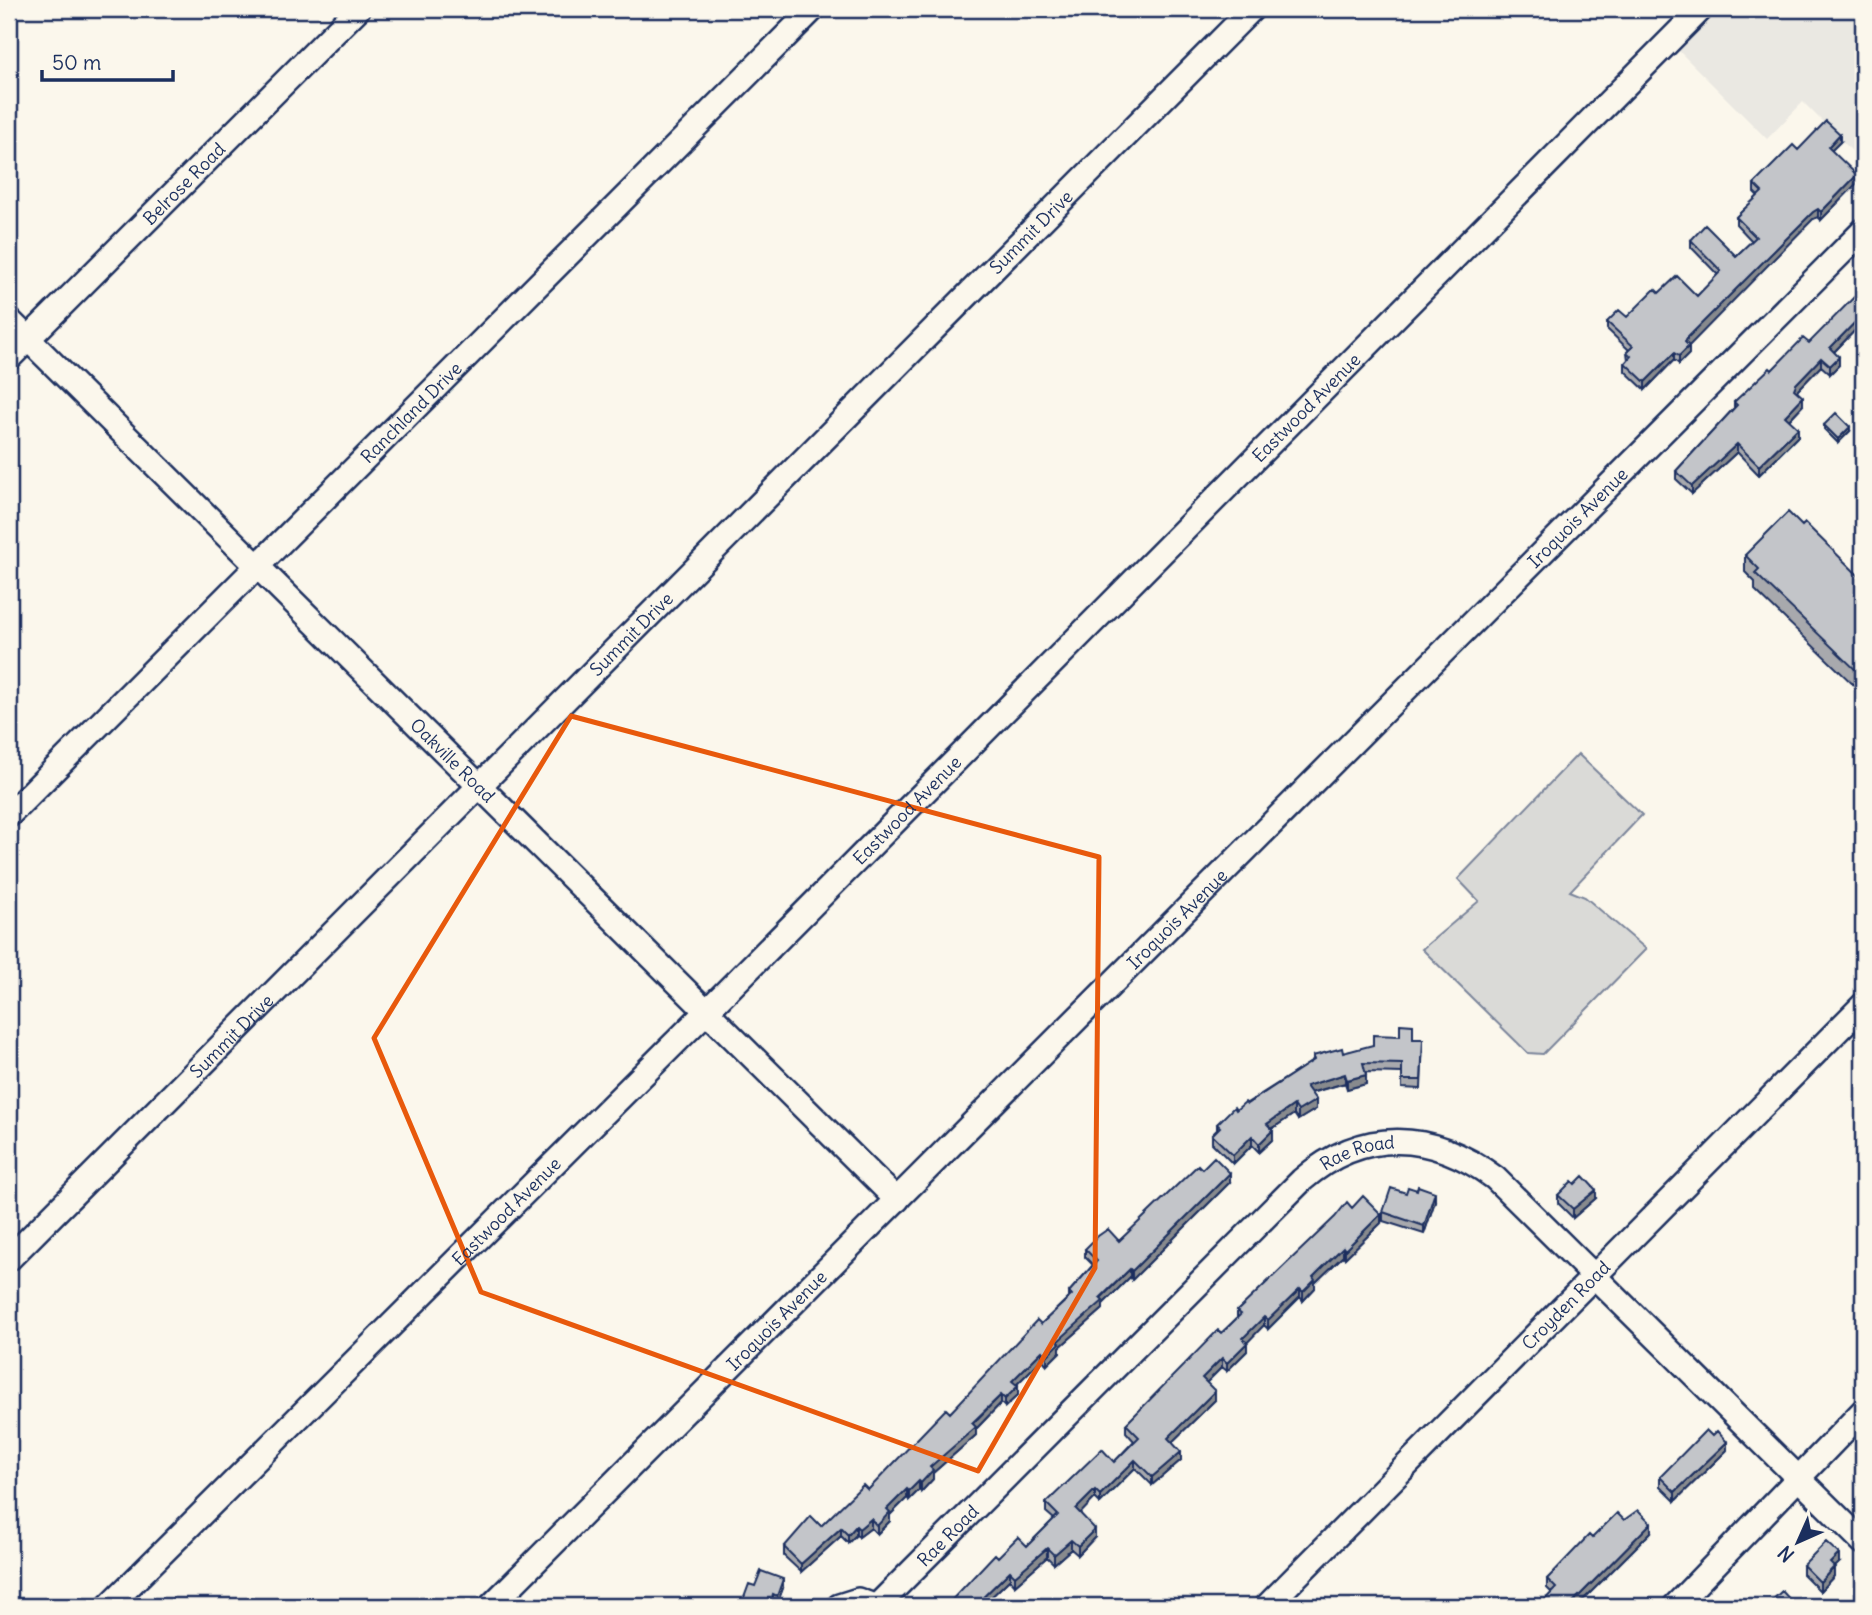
<svg xmlns="http://www.w3.org/2000/svg" width="1872" height="1615" font-family="Delius,sans-serif">
	<style>
		.built { fill: #eae8e2 }
		.green { fill: #dadad7; stroke: #7a849a; stroke-width: 2 }
		.lines { fill: none; stroke-linecap: round; stroke-linejoin: round }
		.minor-casing { stroke: #1b2f5e; stroke-width: 28 }
		.minor { stroke: #fbf7ec; stroke-width: 23 }
		.wall { fill: #a8a9ad; stroke: #1b2f5e; stroke-width: 2 }
		.shaded-wall { fill: #888a8d; stroke: #1b2f5e; stroke-width: 2 }
		.building { fill: #c3c5c9; stroke: #1b2f5e; stroke-width: 2 }
		.marked { fill: none; stroke: #e8590c; stroke-width: 5; stroke-linejoin: round }
		.labels { text-anchor: middle; dominant-baseline: central; stroke-width: 7; stroke-linejoin: round; paint-order: stroke }
		.street-label { font-size: 18px; fill: #1b2f5e; stroke: #fbf7ec }
	</style>
	<rect width="100%" height="100%" fill="#fbf7ec"/>
	<filter id="ink" filterUnits="userSpaceOnUse"><feTurbulence type="fractalNoise" baseFrequency=".0143" numOctaves="2"/><feDisplacementMap in="SourceGraphic" scale="14" xChannelSelector="R" yChannelSelector="G"/><feConvolveMatrix kernelMatrix="1 2 1 2 8 2 1 2 1" color-interpolation-filters="sRGB"/></filter>
	<g filter="url(#ink)">
		<path class="built" d="M1701,9H1863V162L1803,102L1767,139L1669,41Z"/>
		<path class="green" d="M1578,754L1642,815L1570,891L1585,897L1646,949L1543,1054L1528,1053L1422,949L1479,901L1458,879Z"/>
		<g class="lines">
			<g class="minor-casing">
				<g id="minor">
					<path id="s1" d="M9,320L897,1200"/>
					<path id="s2" d="M9,358L358,9"/>
					<path id="s3" d="M9,815L813,9"/>
					<path id="s4" d="M9,1259L1252,9"/>
					<path id="s5" d="M109,1606L718,1000L1701,9"/>
					<path id="s6" d="M491,1606L1863,231"/>
					<path d="M839,1606L858,1600L874,1606"/>
					<path id="s7" d="M877,1606L1302,1180C1363,1127 1432,1131 1495,1178L1863,1542"/>
					<path id="s8" d="M1267,1606L1863,1005"/>
					<path d="M1675,1606L1863,1411"/>
				</g>
			</g>
			<use href="#minor" class="minor"/>
		</g>
		<path class="wall" d="M1840,142L1831,150L1857,183L1821,220L1818,217L1813,219L1688,345L1689,354L1679,364L1674,360L1645,390L1625,371V363L1628,360L1627,352L1629,350L1607,329V322L1627,317L1659,293L1697,296L1718,275L1691,247V240L1736,256L1752,241L1736,224V217L1758,196L1754,192V184L1798,150Z
			M1863,322L1834,352L1839,365L1830,374L1821,366L1797,391L1803,405L1789,420L1798,436L1759,475L1737,452L1692,494L1676,479V471L1734,408V402L1772,370L1809,343Z
			M1824,425L1850,431L1838,443L1824,429Z
			M1802,526L1863,580V694L1755,590V582L1745,572V555Z
			M1413,1039H1423L1421,1089L1402,1088V1073L1365,1072L1366,1084L1347,1089L1345,1083L1311,1093L1316,1109L1298,1120L1294,1114L1272,1129L1273,1139L1259,1152L1252,1145L1233,1164L1212,1143V1135L1217,1130V1124L1236,1110L1313,1061V1056L1343,1053Z
			M1202,1169L1230,1182L1132,1280L1130,1277L1103,1304V1309L1060,1347V1352L1047,1365L1042,1359L1016,1385L1018,1395L1005,1407L1001,1403L976,1429V1435L933,1473V1479L921,1492L919,1490L909,1500L907,1498L890,1515V1521L877,1534L871,1528L859,1537L856,1535L848,1543L841,1536L801,1572L784,1556V1547L821,1526L868,1490L950,1413L1069,1297V1292L1093,1265L1085,1257V1249L1119,1241Z
			M1575,1184L1596,1198L1573,1218L1558,1203V1195Z
			M1406,1193L1435,1201L1424,1234L1383,1221V1212Z
			M1352,1208L1381,1223L1345,1258L1343,1256L1315,1283V1288L1303,1301L1300,1297L1268,1329L1264,1325L1247,1342V1351L1227,1371L1222,1367L1206,1383L1215,1400L1172,1442L1181,1460L1152,1485L1135,1468L1100,1503L1095,1498L1080,1513L1095,1537L1078,1555L1071,1549L1054,1564L1047,1557L1015,1585L1010,1579L982,1606H946L998,1557L1027,1546L1054,1519L1046,1512V1503L1114,1462L1134,1441L1126,1432V1424L1237,1318V1311Z
			M1727,1450L1675,1501L1660,1486V1477Z
			M1624,1520L1651,1532L1577,1606H1539L1552,1593L1547,1588V1579L1592,1538Z
			M1839,1563L1834,1567V1576L1820,1591L1803,1574V1565Z
			M755,1586L783,1588L777,1604L773,1603L772,1606H741Z"/>
		<path class="shaded-wall" d="M1840,134V142L1828,154V147Z
			M1857,175V183L1821,220V212Z
			M1818,209V217L1813,219L1685,350V342L1688,337L1813,212Z
			M1863,314V322L1830,356V348Z
			M1689,346V354L1679,364V356Z
			M1674,353V360L1645,390V382Z
			M1839,357V365L1830,374V366Z
			M1821,358V366L1796,392L1794,389L1796,384Z
			M1803,397V405L1785,424V416Z
			M1850,427V431L1838,443V439Z
			M1798,428V436L1759,475V466Z
			M1737,444V452L1692,494V486Z
			M1345,1074V1083L1306,1094V1086Z
			M1366,1075V1084L1347,1089V1080Z
			M1316,1100V1109L1298,1120V1111Z
			M1294,1105V1114L1267,1132V1124Z
			M1273,1130V1139L1259,1152V1144Z
			M1252,1136V1145L1233,1164V1155Z
			M1230,1173V1182L1132,1280V1271Z
			M1596,1190V1198L1573,1218V1209Z
			M1435,1192V1201L1424,1234V1226Z
			M1381,1214V1223L1345,1258V1250Z
			M1343,1247V1256L1315,1283V1288L1303,1301V1292L1313,1277Z
			M1130,1269V1277L1103,1304V1309L1060,1347V1352L1047,1365V1356L1058,1341Z
			M1300,1289V1297L1268,1329V1320Z
			M1264,1317V1325L1243,1347V1338Z
			M1247,1343V1351L1227,1371V1363Z
			M1042,1351V1359L1012,1389V1381Z
			M1222,1358V1367L1202,1387V1378Z
			M1018,1386V1395L1005,1407V1399Z
			M1215,1391V1400L1168,1446V1438Z
			M1001,1395V1403L976,1429V1435L933,1473V1479L921,1492V1483L930,1467Z
			M1727,1442V1450L1675,1501V1492Z
			M1181,1452V1460L1152,1485V1477Z
			M1135,1460V1468L1100,1503V1495Z
			M919,1481V1490L909,1500V1491Z
			M907,1489V1498L890,1515V1521L877,1534V1526L887,1509Z
			M1095,1490V1498L1076,1518V1509Z
			M871,1519V1528L859,1537V1529Z
			M1651,1523V1532L1577,1606H1569Z
			M856,1526V1535L848,1543V1535Z
			M841,1528V1536L801,1572V1564Z
			M1095,1529V1537L1078,1555V1546Z
			M1071,1540V1549L1054,1564V1555Z
			M1047,1548V1557L1015,1585V1576Z
			M1839,1554V1563L1830,1572V1563Z
			M1834,1567V1576L1820,1591V1582Z
			M1010,1571V1579L982,1606H974Z
			M783,1579V1588L777,1604V1596Z
			M773,1594V1603L772,1606H769Z"/>
		<path class="building" d="M1826,121L1840,134L1828,147L1857,175L1821,212L1818,209L1813,212L1688,337L1685,342L1689,346L1679,356L1674,353L1645,382L1625,363L1631,356L1627,352L1633,346L1607,322L1619,310L1627,317L1655,289L1659,293L1677,276L1697,296L1721,271L1691,240L1705,225L1736,256L1756,237L1736,217L1762,192L1754,184L1793,145L1798,150Z
			M1863,288V314L1830,348L1839,357L1830,366L1821,358L1796,384L1794,389L1803,397L1785,416L1798,428L1759,466L1737,444L1692,486L1676,471L1737,405L1734,402L1770,368L1772,370L1803,338L1809,343Z
			M1836,413L1850,427L1838,439L1824,425Z
			M1788,512L1802,526L1805,523L1863,580V677L1755,573L1759,569L1745,555Z
			M1400,1024L1413,1025V1039H1423L1421,1080H1402V1064L1363,1063L1366,1075L1347,1080L1345,1074L1306,1086L1316,1100L1298,1111L1294,1105L1267,1124L1273,1130L1259,1144L1252,1136L1233,1155L1212,1135L1220,1127L1217,1124L1234,1107L1236,1110L1245,1102L1247,1104L1314,1060L1313,1056L1342,1048L1343,1053L1373,1045V1035L1400,1036Z
			M1214,1157L1230,1173L1132,1271L1130,1269L1100,1298L1103,1301L1096,1307L1058,1341L1060,1343L1047,1356L1042,1351L1012,1381L1018,1386L1005,1399L1001,1395L972,1423L976,1427L930,1467L933,1470L921,1483L919,1481L909,1491L907,1489L887,1509L890,1512L877,1526L871,1519L859,1529L856,1526L848,1535L841,1528L801,1564L784,1547L811,1516L821,1526L863,1485L868,1490L946,1409L950,1413L1037,1320L1041,1324L1072,1295L1069,1292L1097,1261L1085,1249L1098,1236L1108,1229L1119,1241L1198,1165L1202,1169Z
			M1583,1176L1596,1190L1573,1209L1558,1195L1572,1181L1575,1184Z
			M1418,1186L1435,1192L1424,1226L1383,1212L1391,1188L1406,1193L1408,1187L1417,1190Z
			M1363,1196L1381,1214L1345,1250L1343,1247L1313,1277L1315,1280L1303,1292L1300,1289L1268,1320L1264,1317L1243,1338L1247,1343L1227,1363L1222,1358L1202,1378L1215,1391L1168,1438L1181,1452L1152,1477L1135,1460L1100,1495L1095,1490L1076,1509L1095,1529L1078,1546L1071,1540L1054,1555L1047,1548L1015,1576L1010,1571L974,1606H946L995,1554L998,1557L1018,1537L1027,1546L1058,1515L1046,1503L1102,1449L1114,1462L1139,1437L1126,1424L1218,1330L1222,1333L1241,1314L1237,1311L1335,1217L1347,1202L1352,1208Z
			M1706,1430L1712,1436L1717,1431L1727,1442L1675,1492L1660,1477Z
			M1638,1510L1651,1523L1569,1606H1539L1556,1588L1547,1579L1589,1535L1592,1538L1617,1513L1624,1520Z
			M1826,1542L1839,1554L1830,1563L1834,1567L1820,1582L1803,1565Z
			M761,1571L783,1579L777,1596L773,1594L769,1606H741L749,1584L755,1586Z
			M1782,1591L1796,1606H1774L1770,1602Z"/>
	</g>
	<path class="marked" d="M571,716L1099,857L1095,1268L978,1471L481,1292L374,1038Z"/>
	<g class="labels">
		<g class="street-label">
			<text stroke="none"><textPath href="#s2" startOffset="247">Belrose Road</textPath></text>
			<text stroke="none"><textPath href="#s4" startOffset="1449">Summit Drive</textPath></text>
			<text stroke="none"><textPath href="#s5" startOffset="1694">Eastwood Avenue</textPath></text>
			<text stroke="none"><textPath href="#s3" startOffset="569">Ranchland Drive</textPath></text>
			<text stroke="none"><textPath href="#s6" startOffset="1538">Iroquois Avenue</textPath></text>
			<text stroke="none"><textPath href="#s4" startOffset="882">Summit Drive</textPath></text>
			<text stroke="none"><textPath href="#s1" startOffset="625">Oakville Road</textPath></text>
			<text stroke="none"><textPath href="#s5" startOffset="1127">Eastwood Avenue</textPath></text>
			<text stroke="none"><textPath href="#s6" startOffset="971">Iroquois Avenue</textPath></text>
			<text stroke="none"><textPath href="#s4" startOffset="315">Summit Drive</textPath></text>
			<text stroke="none"><textPath href="#s7" startOffset="665">Rae Road</textPath></text>
			<text stroke="none"><textPath href="#s5" startOffset="560">Eastwood Avenue</textPath></text>
			<text stroke="none"><textPath href="#s8" startOffset="424">Croyden Road</textPath></text>
			<text stroke="none"><textPath href="#s6" startOffset="404">Iroquois Avenue</textPath></text>
			<text stroke="none"><textPath href="#s7" startOffset="100">Rae Road</textPath></text>
		</g>
	</g>
	<rect width="1872" height="1615" fill="none" stroke="#fbf7ec" stroke-width="35"/>
	<rect x="18" y="18" width="1837" height="1580" fill="none" stroke="#1b2f5e" stroke-width="2.5" filter="url(#ink)"/>
	<g transform="translate(1798 1542) rotate(225)" stroke="#fbf7ec" stroke-width="5" paint-order="stroke">
	<path d="M0-5L12 26L0 18L-12 26Z" fill="#1b2f5e"/>
	<text y="-10" font-size="19" font-weight="bold" text-anchor="middle" fill="#1b2f5e">N</text>
	</g>
	<path d="M42 70v10h131v-10" fill="none" stroke="#1b2f5e" stroke-width="3.5"/>
	<text x="52" y="70" font-size="21" fill="#1b2f5e" stroke="#fbf7ec" stroke-width="5" paint-order="stroke">50 m</text>
</svg>
